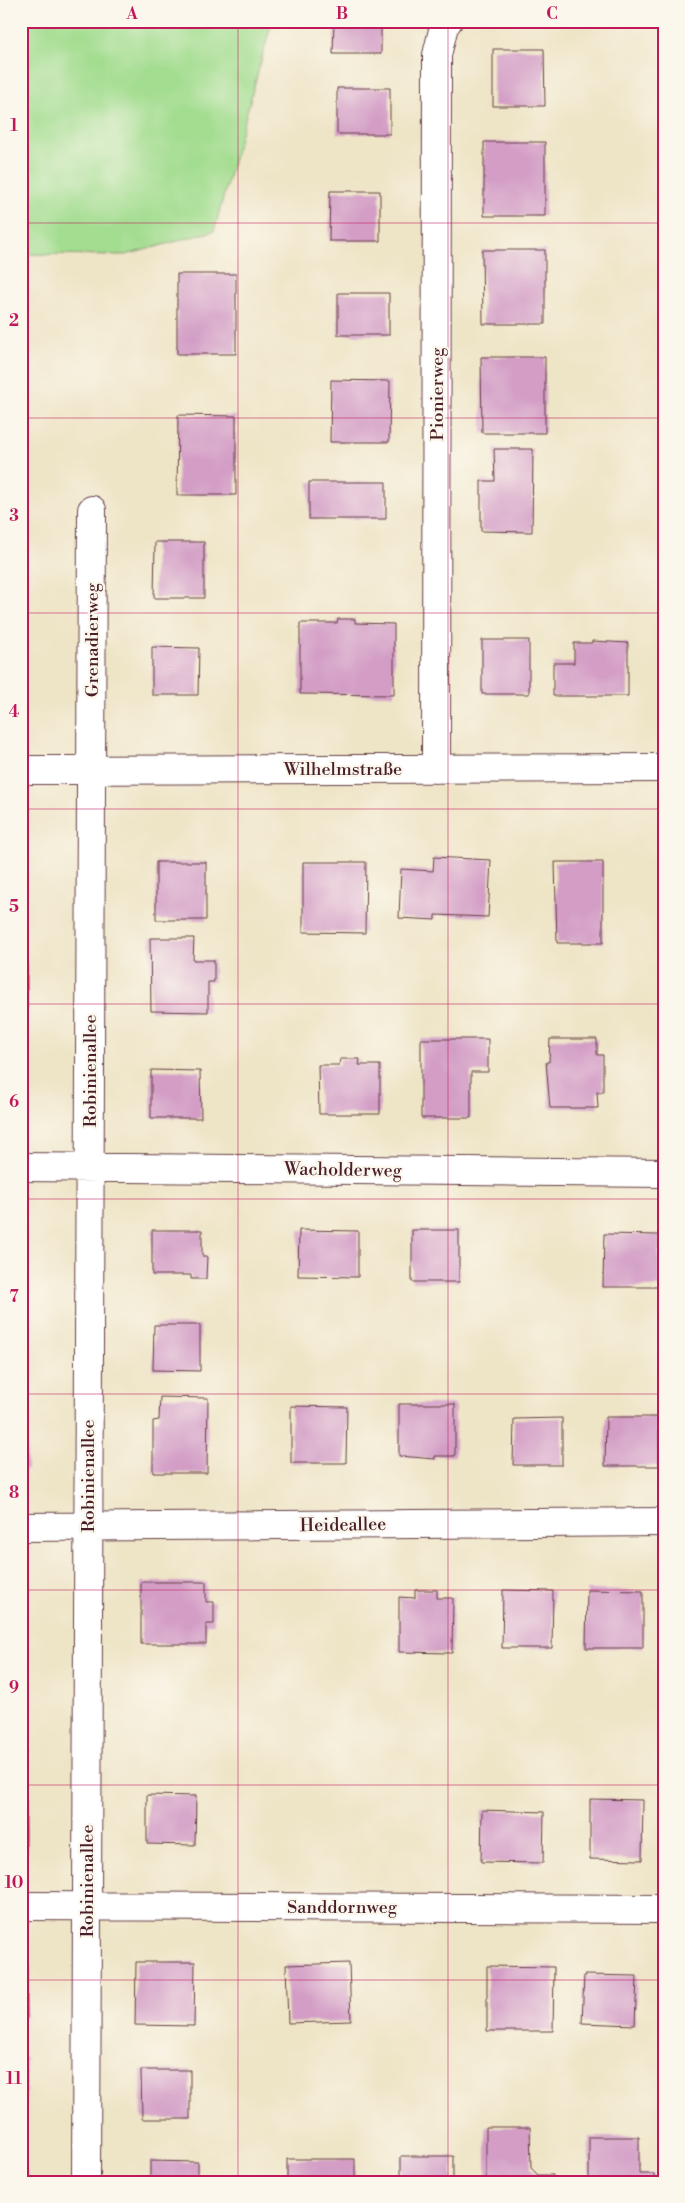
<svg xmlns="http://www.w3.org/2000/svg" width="685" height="2203" font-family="'Libre Bodoni',serif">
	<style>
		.green { fill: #a3dd90; stroke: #767e5e }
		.building { fill: #d39dc6 }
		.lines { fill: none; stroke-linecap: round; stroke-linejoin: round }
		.street-casing { stroke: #633d42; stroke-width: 30 }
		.street { stroke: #fff; stroke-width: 28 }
		.grid { fill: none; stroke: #c2185b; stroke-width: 1; stroke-opacity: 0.55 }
		.labels { text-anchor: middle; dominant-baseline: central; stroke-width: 4.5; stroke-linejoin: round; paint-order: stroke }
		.street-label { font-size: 18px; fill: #4a1f2b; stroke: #fbf7ec }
		.neatline { fill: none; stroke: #c2185b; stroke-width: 2 }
		.grid-label { font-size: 16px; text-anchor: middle; font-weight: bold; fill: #c2185b }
	</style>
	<rect width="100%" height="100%" fill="#fbf7ec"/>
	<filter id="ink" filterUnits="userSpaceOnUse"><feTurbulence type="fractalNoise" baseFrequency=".02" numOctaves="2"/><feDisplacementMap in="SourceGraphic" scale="10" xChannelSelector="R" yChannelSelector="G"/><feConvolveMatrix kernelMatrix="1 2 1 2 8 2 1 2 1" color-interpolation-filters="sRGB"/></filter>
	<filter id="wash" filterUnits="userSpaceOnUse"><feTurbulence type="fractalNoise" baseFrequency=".0096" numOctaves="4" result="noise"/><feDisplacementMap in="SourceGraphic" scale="20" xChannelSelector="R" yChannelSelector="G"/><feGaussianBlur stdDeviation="1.12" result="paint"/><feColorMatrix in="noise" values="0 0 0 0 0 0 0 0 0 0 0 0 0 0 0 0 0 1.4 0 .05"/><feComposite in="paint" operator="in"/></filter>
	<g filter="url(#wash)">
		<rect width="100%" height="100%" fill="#eee4c6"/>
		<path class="green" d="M21,21H272L214,231L126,255L21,254Z"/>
		<g id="blocks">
			<path class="building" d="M334,21H381V54H333Z
				M493,49H544L545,106H493Z
				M337,88H390V134H337Z
				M484,142H545V216H484Z
				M330,191H380V241H329Z
				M482,250H545V324H483Z
				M177,274H236V354H177Z
				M338,293H389V335H338Z
				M481,357H545V433H482Z
				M331,380L390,381L389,442H330Z
				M178,415L236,416V495H177Z
				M494,449H533L532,532L481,531V481H495Z
				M309,482H386V519H309Z
				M155,542H204V598H154Z
				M338,619H355V623L394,624V695L300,694V623H337Z
				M482,640H529V694H482Z
				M592,641L628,643V696H553V663H574V643H592Z
				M152,647L199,648L198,695H152Z
				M434,857L491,860L488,917L435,915V920L399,918L401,869L433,871Z
				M156,862H206V920H156Z
				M303,862H366L365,933L303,932Z
				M555,862H603V943H557Z
				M21,863H24L23,911H21Z
				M150,938H194L193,960H214V982H208V1012L151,1011Z
				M21,959H27V1013H21Z
				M421,1039H488V1072H471V1118H421Z
				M550,1039H597V1055H603V1092H597L598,1108H550L546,1062H549Z
				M340,1059H360L359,1065H380V1114H319L318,1065H339Z
				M151,1070L200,1071L201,1118H151Z
				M21,1071L24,1072V1118H21Z
				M152,1230H202V1256H207L206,1279H191V1275H152Z
				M299,1230L358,1231V1277L298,1276Z
				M412,1230H459V1282H412Z
				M21,1231H26L25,1278H21Z
				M604,1234L659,1235V1287H603Z
				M21,1325H26V1374H21Z
				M154,1325H200V1371L153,1370Z
				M160,1397L208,1398L207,1473H153V1421L159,1420Z
				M399,1404H455V1456H435V1459L399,1456Z
				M291,1406L347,1407L346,1463H291Z
				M606,1417H659V1466H605Z
				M562,1418V1465H513L514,1419Z
				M21,1422H26L27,1470H21Z
				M141,1582H206V1602H214V1624H206V1644H141Z
				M415,1590H437V1598H453L452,1653L399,1652V1597L415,1598Z
				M503,1590L553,1591L552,1648H502Z
				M587,1590L643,1591V1648H586Z
				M21,1696H26V1754H21Z
				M147,1795L196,1796L195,1845L147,1844Z
				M590,1799L643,1800L642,1860L590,1859Z
				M21,1801H26V1854H21Z
				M482,1810L544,1812L543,1863L481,1862Z
				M136,1962H195L194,2026L135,2025Z
				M349,1963L351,2021L288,2023L286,1965Z
				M21,1965H27V2018H21Z
				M487,1966L554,1967L553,2031H487Z
				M584,1975L637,1976L635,2025L582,2023Z
				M21,2057H26V2117H21Z
				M141,2070H190V2119H142Z
				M486,2127H530L531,2168L538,2175H553V2182H486Z
				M589,2137H639V2174H654V2182H589Z
				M401,2156H453V2182H401Z
				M287,2159H355V2182H287Z
				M150,2161L198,2162V2182H150Z
				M21,2171H27V2182H21Z"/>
		</g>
	</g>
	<g filter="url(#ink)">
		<use href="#blocks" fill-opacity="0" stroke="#633d42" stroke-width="1"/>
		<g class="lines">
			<g class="street-casing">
				<path id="street" d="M436,769L437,55L444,26L448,21
					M21,770L664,768
					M21,1167L664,1173
					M21,1527L664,1522
					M21,1906L664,1909
					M86,2182L92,510"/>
			</g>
			<use href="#street" class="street"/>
		</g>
	</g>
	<path class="grid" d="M238,21V2182M448,21V2182M21,223H664M21,418H664M21,613H664M21,809H664M21,1004H664M21,1199H664M21,1394H664M21,1590H664M21,1785H664M21,1980H664"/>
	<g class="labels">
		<g class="street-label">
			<text transform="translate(437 394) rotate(-90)">Pionierweg</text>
			<text transform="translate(92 640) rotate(-90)">Grenadierweg</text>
			<text x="343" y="769">Wilhelmstraße</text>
			<text transform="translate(90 1071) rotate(-90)">Robinienallee</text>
			<text transform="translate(343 1170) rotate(1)">Wacholderweg</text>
			<text transform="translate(88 1476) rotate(-90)">Robinienallee</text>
			<text transform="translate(343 1525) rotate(-1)">Heideallee</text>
			<text transform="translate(87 1881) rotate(-90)">Robinienallee</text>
			<text x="342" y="1907">Sanddornweg</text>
		</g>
	</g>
	<rect width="685" height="2203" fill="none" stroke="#fbf7ec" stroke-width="55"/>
	<rect x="28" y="28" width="630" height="2148" class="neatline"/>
	<g class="grid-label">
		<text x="132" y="19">A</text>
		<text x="342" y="19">B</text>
		<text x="552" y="19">C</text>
		<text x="14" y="131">1</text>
		<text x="14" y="326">2</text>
		<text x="14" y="521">3</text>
		<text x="14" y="717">4</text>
		<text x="14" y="912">5</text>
		<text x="14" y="1107">6</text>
		<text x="14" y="1302">7</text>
		<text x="14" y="1498">8</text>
		<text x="14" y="1693">9</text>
		<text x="14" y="1888">10</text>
		<text x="14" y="2084">11</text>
	</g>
</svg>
